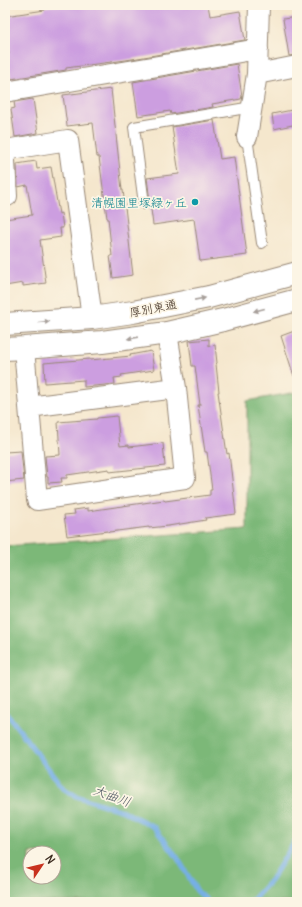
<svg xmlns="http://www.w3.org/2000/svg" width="302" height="907" font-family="Delius,'Klee One',sans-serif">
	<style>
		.forest { fill: #7cb878; stroke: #5c714b; fill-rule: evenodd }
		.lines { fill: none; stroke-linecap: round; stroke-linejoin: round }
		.stream { stroke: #76afe6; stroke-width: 5 }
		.building { fill: #cc9ee0 }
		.lane-casing { stroke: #988876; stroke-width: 12 }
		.street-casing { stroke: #988876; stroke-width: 22 }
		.secondary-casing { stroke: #988876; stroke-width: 24 }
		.lane { stroke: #fff; stroke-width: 10 }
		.street { stroke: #fff; stroke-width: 20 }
		.secondary { stroke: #fff; stroke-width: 22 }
		.oneway { fill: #a79f9a }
		.culture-dot { fill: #0f9aa8; stroke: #fcf5e5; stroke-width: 1.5 }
		.labels { text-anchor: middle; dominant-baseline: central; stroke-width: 3.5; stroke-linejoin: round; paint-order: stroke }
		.culture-label { font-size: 12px; fill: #0d838f; stroke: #fcf5e5; text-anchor: end }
		.street-label { font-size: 12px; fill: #3b2a1e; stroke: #fcf5e5 }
		.water-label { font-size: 13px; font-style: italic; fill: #505964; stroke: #fcf5e5 }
	</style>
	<rect width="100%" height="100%" fill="#fcf5e5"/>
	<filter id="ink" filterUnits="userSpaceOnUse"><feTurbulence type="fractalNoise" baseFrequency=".025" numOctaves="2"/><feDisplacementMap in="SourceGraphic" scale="8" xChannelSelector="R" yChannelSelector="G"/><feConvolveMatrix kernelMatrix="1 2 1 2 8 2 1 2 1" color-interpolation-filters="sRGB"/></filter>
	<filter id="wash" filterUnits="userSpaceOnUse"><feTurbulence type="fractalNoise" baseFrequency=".012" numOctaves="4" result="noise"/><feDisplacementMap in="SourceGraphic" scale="16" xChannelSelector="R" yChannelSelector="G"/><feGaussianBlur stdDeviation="0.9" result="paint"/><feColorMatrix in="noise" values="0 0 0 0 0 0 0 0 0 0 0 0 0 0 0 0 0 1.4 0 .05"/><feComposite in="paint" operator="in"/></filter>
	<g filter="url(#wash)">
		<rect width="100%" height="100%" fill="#f5e7cd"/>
		<path class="forest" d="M297,392V902H5V546L247,529V401ZM30,853H54V877H30Z"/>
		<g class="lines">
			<path class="stream" d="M5,713L8,715L63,788L76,796L123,811L154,827L177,857L197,891L209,902
				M251,902L271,880L297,838"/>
		</g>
		<g id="blocks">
			<path class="building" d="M60,5H208L210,16L240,11L245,40L126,60L66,68V70L11,79L6,54H9L5,30V16L45,10V7Z
				M297,17V55L289,56L283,19Z
				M237,64L242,96L241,99L212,104L213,107L171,114L170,111L138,116L133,82Z
				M111,89L122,190H123L133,275L113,278L110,256H112L108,218H107L99,157H97L93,123L67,126L63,95Z
				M33,99L38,133L15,137L11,109L15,108L14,102Z
				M297,109V124L274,129L272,114Z
				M214,120L220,159L234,157L247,255L200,261L194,219L153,225L147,178L179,174L172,127Z
				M36,161L37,169L51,167L59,214L61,213L63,228H60L61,237L40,240L46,283L23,286V283L5,286V219L32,215L27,185L18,187L17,164Z
				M297,330V376H294L281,336Z
				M209,339V346L215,345L217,363L216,364L219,392H218L227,454L229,453L236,514L205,518L206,520L168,526L149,528V527L109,532L108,531L67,536L64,515L75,514L74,510L88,508V511L164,500L165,501L210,495V490H212L207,452H205L198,405H200L195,366H192L189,341Z
				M151,351L154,370L121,375L122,377L114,378L115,384L84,387V380L45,383L44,363L90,359V360L131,356L130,355Z
				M117,416L120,446L129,445V447L163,443L165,466L109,472V469L67,475V478H61L62,482L48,483V477H47L45,456L60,455L58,422L97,419V418Z
				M21,451L24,480L5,482V452Z"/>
		</g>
	</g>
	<g filter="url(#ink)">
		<use href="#blocks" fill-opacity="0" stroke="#988876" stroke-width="1"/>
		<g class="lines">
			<g class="lane-casing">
				<path id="lane" d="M247,137L262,243
					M144,204L134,127L252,107"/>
			</g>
			<g class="street-casing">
				<path id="street" d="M257,74L297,66
					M5,92L258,49
					M247,137L257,74L259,5
					M5,150L68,140L92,318
					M5,161L7,196L5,197
					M24,348L37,500L185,478L176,388L167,333
					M29,407L176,388"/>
			</g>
			<g class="secondary-casing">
				<path id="secondary" d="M5,324L92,318L133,312L209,297L297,273
					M5,349L24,348L102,342L167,333L223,320L297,300"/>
			</g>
			<use href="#lane" class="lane"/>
			<use href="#street" class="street"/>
			<use href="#secondary" class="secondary"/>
		</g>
		<defs><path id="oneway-solid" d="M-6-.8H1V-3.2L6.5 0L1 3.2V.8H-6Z"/></defs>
		<g class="oneway">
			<use href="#oneway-solid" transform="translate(200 299) rotate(-11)"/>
			<use href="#oneway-solid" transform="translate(259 310) rotate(165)"/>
			<use href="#oneway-solid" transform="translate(44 322) rotate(-5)"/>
			<use href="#oneway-solid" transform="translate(133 338) rotate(172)"/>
		</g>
	</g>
	<circle class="culture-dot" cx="195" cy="202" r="4"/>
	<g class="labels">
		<g class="culture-label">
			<text x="187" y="202">清幌園里塚緑ヶ丘</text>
		</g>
		<g class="street-label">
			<text transform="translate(153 308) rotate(-11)">厚別東通</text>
		</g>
		<g class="water-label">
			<text transform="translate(112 796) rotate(20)">大曲川</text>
		</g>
	</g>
	<rect width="302" height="907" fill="none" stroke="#fcf5e5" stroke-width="20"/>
	<g transform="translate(42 865) rotate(55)"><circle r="19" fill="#fcf5e5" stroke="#afa495"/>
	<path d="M0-3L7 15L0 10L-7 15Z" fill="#c8321e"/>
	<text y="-6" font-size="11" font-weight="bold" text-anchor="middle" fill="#3b2a1e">N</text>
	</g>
</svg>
